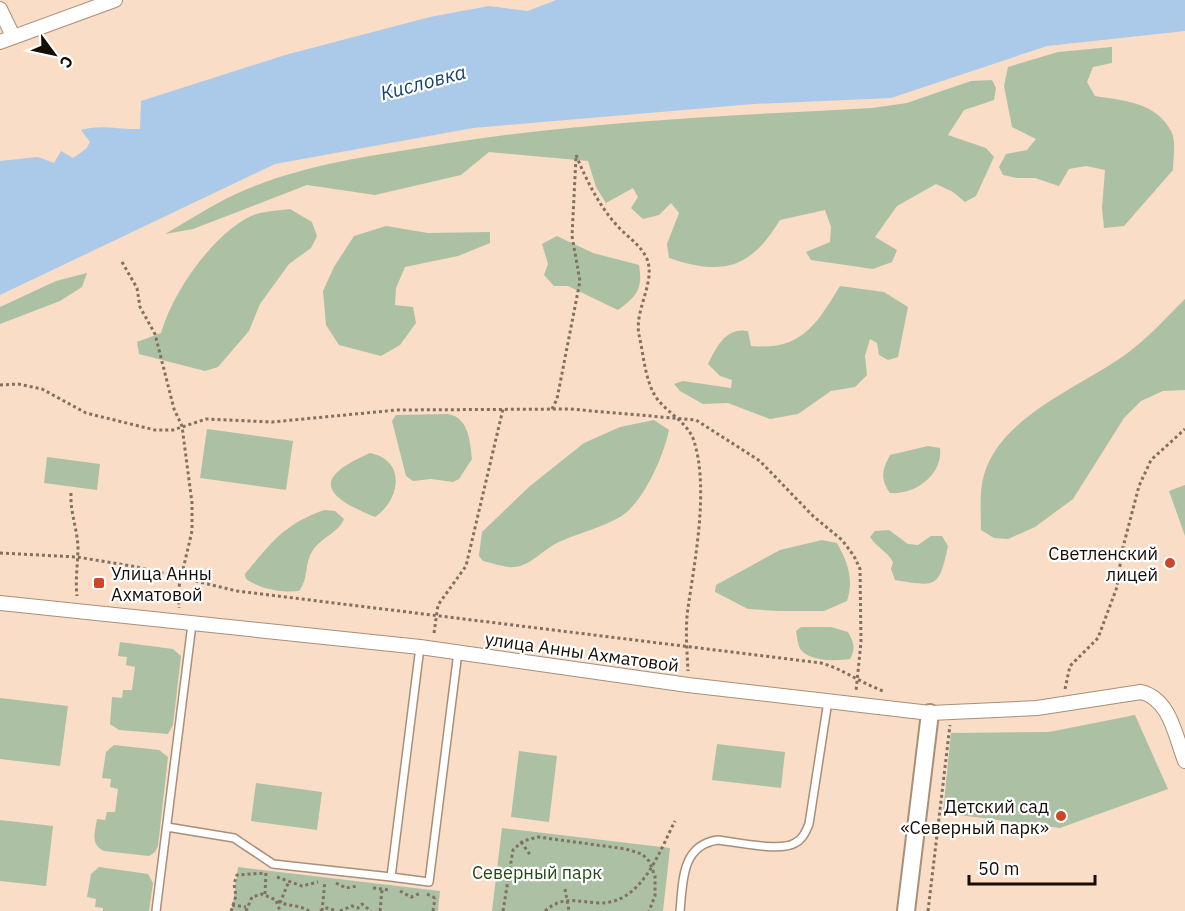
<svg xmlns="http://www.w3.org/2000/svg" width="1185" height="911" font-family="'IBM Plex Sans',sans-serif">
	<style>
		.green { fill: #acc0a4 }
		.water { fill: #abcae9 }
		.lines { fill: none; stroke-linecap: round; stroke-linejoin: round }
		.service-casing { stroke: #a88f79; stroke-width: 10 }
		.minor-casing { stroke: #a88f79; stroke-width: 16 }
		.tertiary-casing { stroke: #a88f79; stroke-width: 20 }
		.path { stroke: #827061; stroke-width: 3; stroke-dasharray: 3 3; stroke-linecap: butt }
		.service { stroke: #fff; stroke-width: 7 }
		.minor { stroke: #fff; stroke-width: 14 }
		.tertiary { stroke: #fff; stroke-width: 16 }
		.poi-dot { fill: #cf4527; stroke: #fff; stroke-width: 2 }
		.labels { text-anchor: middle; dominant-baseline: central; stroke-width: 4.5; stroke-linejoin: round; paint-order: stroke }
		.poi-label { font-size: 18px; fill: #160d05; stroke: #fff; text-anchor: end }
		.street-label { font-size: 18px; fill: #160d05; stroke: #fff }
		.park-label { font-size: 18px; fill: #274817; stroke: #fff }
		.water-label { font-size: 20px; font-style: italic; fill: #16446c; stroke: #fff }
	</style>
	<rect width="100%" height="100%" fill="#f9ddc6"/>
	<path class="green" d="M1112,47V63L1093,67L1087,82L1095,96C1125,101 1157,102 1172,133C1176,142 1173,160 1173,170L1124,226L1104,228L1102,208L1105,170L1086,166L1069,169L1059,186L1035,178H1017L1003,175L999,167L1006,154L1027,150L1036,139L1012,127L1004,86L1008,67L1058,52Z
		M992,80L996,88L994,100L964,110L948,135L986,148L994,157L976,196L965,202L953,192L936,184L897,206L875,237L897,250L892,262L873,269L811,260L806,252L830,242L831,227L825,210L780,220C750,269 723,276 669,258L667,244L679,213L671,203L659,215L643,219L631,208L638,197L633,188L606,203L596,187L588,161L489,152L461,175L375,195L307,185L193,229L165,234C188,221 212,205 236,194C294,167 362,157 425,147C573,122 722,116 872,108L907,103L971,81Z
		M290,209L312,222L317,236L311,248L289,264L260,304L249,331L218,367L205,371L139,354L137,342L161,333C173,292 211,237 249,217C260,211 278,211 290,209Z
		M386,226L428,233L490,232V243L458,256L405,267L396,288L395,305L413,307L416,323L400,345L381,356L339,345L326,325L323,291L334,267L354,236Z
		M557,236L593,253L639,265C643,289 637,296 618,310L568,286H554L544,275L548,264L542,244Z
		M87,273L82,287L60,301L0,324V307L56,281Z
		M840,286L884,292L908,307L898,357L888,360L879,355L877,343L870,339L865,356L867,375L855,387L831,391L798,414L770,419L728,403L703,404L680,391L674,384L683,381L731,388L732,380L720,376L708,364C717,346 726,327 748,331L751,346C801,351 816,325 840,286Z
		M1185,299V390L1163,391L1141,401L1124,418L1073,499L1035,527L1008,539L994,538L981,530C981,513 979,492 984,475C1000,417 1080,387 1125,355C1148,338 1165,319 1185,299Z
		M448,414C469,418 470,441 472,459L459,479L453,482L431,479L413,481L406,476L392,421L396,415Z
		M654,420L669,430C664,455 643,504 620,517C601,528 579,533 559,542C545,548 530,566 515,567C505,568 492,563 483,561L479,556L482,532L530,486L584,443L620,427Z
		M207,429L293,441L286,490L200,478Z
		M928,446L940,448C943,475 915,495 890,493C880,479 882,470 890,455Z
		M370,453C406,460 401,499 375,517C366,514 358,509 349,505C309,482 344,465 370,453Z
		M47,457L100,464L97,490L44,483Z
		M1185,485V536L1169,491Z
		M324,510L335,511L344,519C339,532 321,538 313,550C304,563 309,579 299,591C282,593 260,589 246,579L245,574C272,542 283,525 324,510Z
		M889,530L908,544L918,545L931,536H942L948,546C939,588 937,587 895,580L891,569L893,562C887,551 877,548 870,537L875,531Z
		M822,540L837,543C848,563 854,579 847,601L824,611H778L748,609L715,592L716,585L780,550Z
		M801,627H831L848,632C854,643 856,648 850,659C837,661 811,662 801,650C798,646 797,637 796,631Z
		M120,642L173,649L181,656L173,725L168,734L119,730L110,724L112,697L122,698L123,690H132L135,667L126,665L127,657L118,656Z
		M0,698L68,706L60,766L0,759Z
		M1135,715L1168,789L1060,828L943,813L951,733L1049,732Z
		M717,744L785,752L781,788L712,780Z
		M114,745L159,750L168,757L158,846L155,852L149,856L104,851C90,845 95,832 97,819L105,820L107,812H115L118,789L110,787L111,779L102,778L106,752Z
		M519,751L557,756L549,822L511,817Z
		M256,783L322,792L317,830L251,821Z
		M0,820L53,826L46,886L0,881Z
		M502,828L670,848L663,911H492Z
		M99,867L148,874L153,883L149,911H103V908L95,907L96,899L87,897L91,874Z
		M238,867L440,891L438,911H232Z"/>
	<path class="water" d="M556,0H1185V31L1047,46L891,98L754,104L473,128L275,164L0,295V161L38,157L54,163L61,151L73,158L86,149L90,142L81,130C103,124 117,130 140,129L141,101L285,55L430,17L489,6L528,11Z"/>
	<g class="lines">
		<g class="service-casing">
			<path id="service" d="M420,647L391,877L429,882L458,652
				M167,827L234,838L273,864L391,877
				M156,911L192,624
				M680,911C683,882 681,845 718,840C735,842 781,852 795,843C803,839 806,831 809,824L828,701"/>
		</g>
		<g class="minor-casing">
			<path id="minor" d="M0,9L13,36
				M0,42L115,0
				M0,603L420,647L688,685L930,713L1037,708L1141,692C1170,699 1175,735 1185,761"/>
		</g>
		<g class="tertiary-casing">
			<path id="tertiary" d="M906,911L930,713"/>
		</g>
		<path class="path" d="M576,155C586,179 597,202 614,222C624,235 640,243 647,259C656,282 634,310 639,335C644,356 645,383 658,400C669,414 688,423 694,441C709,489 695,559 688,608C685,628 687,650 688,671
			M122,262L137,288L140,307L155,334L174,409L182,426L192,503V531L178,591L179,608
			M0,385L18,384L42,389L86,413L155,430H173L206,419L272,422L397,410L570,409L696,420L760,461L813,516L842,540L854,556L860,569L861,642L856,691
			M552,409L557,399L580,281L572,236L576,157
			M71,493C70,512 77,528 78,547C78,563 75,579 77,596
			M0,553L77,557L137,567L237,591L821,663C843,669 861,683 883,691
			M434,633L438,605L466,566L503,409
			M1065,689L1070,666L1098,638L1117,587L1122,551L1139,486L1151,460L1185,429
			M521,842L531,856
			M277,877L302,886L318,882
			M336,883L346,888L358,886
			M373,888L390,890
			M565,889L569,911
			M400,891L411,897L421,893
			M265,894L266,872
			M427,894L435,898
			M278,901C288,907 298,904 309,911
			M280,903L289,881
			M232,905L246,907
			M231,911L236,896L234,884L237,875L265,873
			M246,911L252,897L262,894L276,900L280,911
			M320,911L327,908L337,911
			M322,911L325,881
			M340,911L352,906L358,908L362,904L371,911
			M380,911L382,890
			M433,911L435,898
			M503,911L513,850L523,841L538,837L626,849L642,854L649,861L655,876V896L649,911
			M545,911C563,895 578,902 599,903C642,904 659,852 675,821
			M928,911L950,725"/>
		<use href="#service" class="service"/>
		<use href="#minor" class="minor"/>
		<use href="#tertiary" class="tertiary"/>
	</g>
	<g class="poi-dot">
		<circle cx="1170" cy="563" r="6"/>
		<rect x="93" y="577" width="12" height="12" rx="3"/>
		<circle cx="1061" cy="816" r="6"/>
	</g>
	<g class="labels">
		<g class="poi-label">
			<text x="1158" y="553">Светленский<tspan x="1158" dy="21">лицей</tspan></text>
			<text x="111" y="573" text-anchor="start">Улица Анны<tspan x="111" dy="21">Ахматовой</tspan></text>
			<text x="1049" y="806">Детский сад<tspan x="1049" dy="21">«Северный парк»</tspan></text>
		</g>
		<g class="street-label">
			<text transform="translate(582 652) rotate(8)">улица Анны Ахматовой</text>
		</g>
		<g class="park-label">
			<text x="537" y="872">Северный парк</text>
		</g>
		<g class="water-label">
			<text transform="translate(423 82) rotate(-15)">Кисловка</text>
		</g>
	</g>
	<g transform="translate(54 54) rotate(123)" stroke="#ffffff" stroke-width="4.5" paint-order="stroke">
	<path d="M0-4.5L10 22L0 15L-10 22Z" fill="#160d05"/>
	<text y="-9" font-size="16" font-weight="bold" text-anchor="middle" fill="#160d05">С</text>
	</g>
	<path d="M969 875v9h126v-9" fill="none" stroke="#160d05" stroke-width="3"/>
	<text x="978" y="875" font-size="18" fill="#160d05" stroke="#ffffff" stroke-width="4.5" paint-order="stroke">50 m</text>
</svg>
